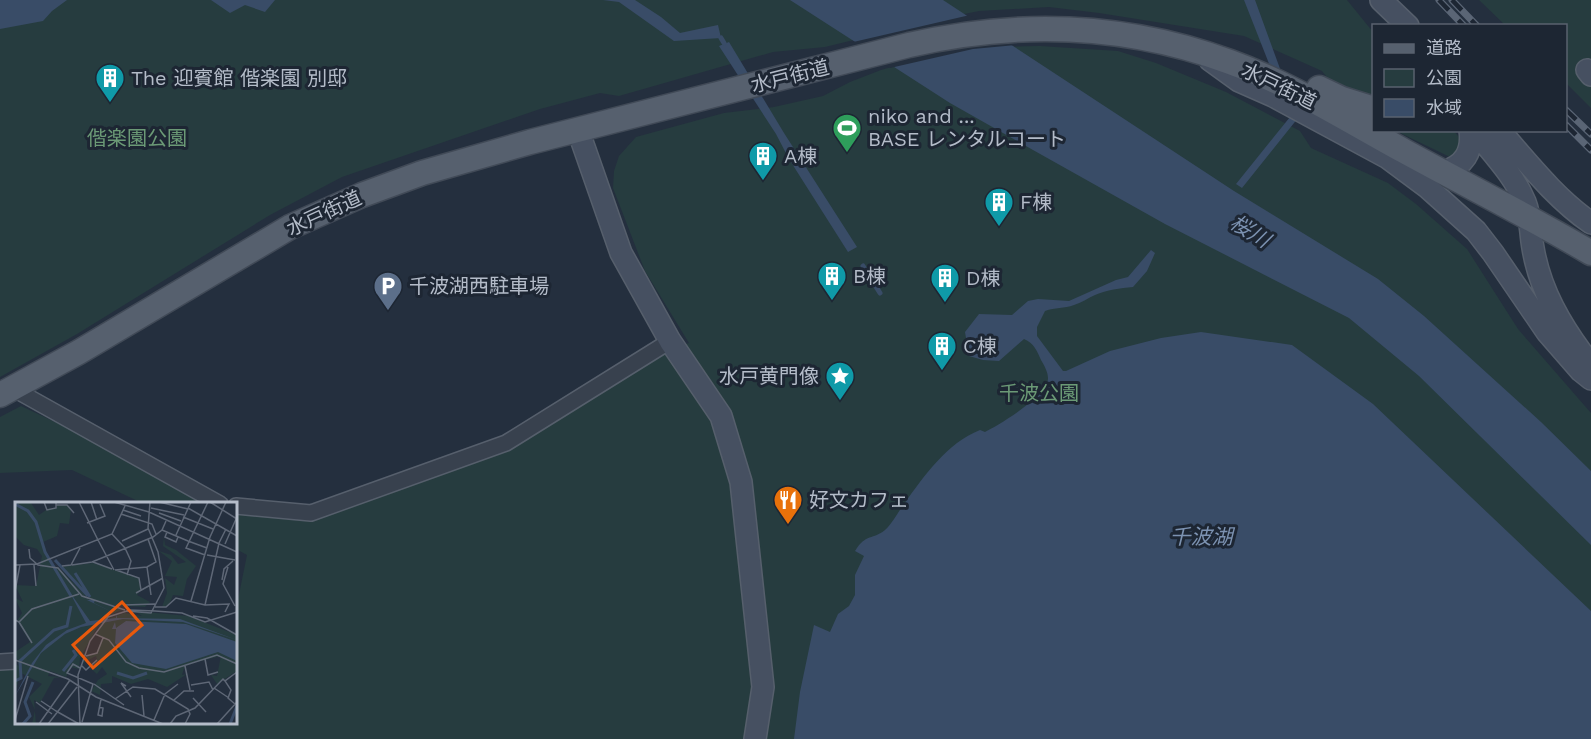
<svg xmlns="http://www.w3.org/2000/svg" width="1591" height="739" font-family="'Work Sans','Noto Sans JP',sans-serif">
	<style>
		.green { fill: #263c3f }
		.water { fill: #394c67 }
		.pier { fill: #242f3e }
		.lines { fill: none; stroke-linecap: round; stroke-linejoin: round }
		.stream { stroke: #394c67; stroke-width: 5 }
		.street-casing { stroke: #565f6c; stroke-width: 18 }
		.secondary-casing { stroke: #565f6c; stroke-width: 24 }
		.primary-casing { stroke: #414a57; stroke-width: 27 }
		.street { stroke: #38414e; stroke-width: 15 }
		.secondary { stroke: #465061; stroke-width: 21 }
		.primary { stroke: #56606e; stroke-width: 24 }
		.rail-casing { stroke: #5a6575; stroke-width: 7 }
		.rail { stroke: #1d2633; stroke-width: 4.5; stroke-dasharray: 14; stroke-linecap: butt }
		.labels { text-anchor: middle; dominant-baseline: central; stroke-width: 6; stroke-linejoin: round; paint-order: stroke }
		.street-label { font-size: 20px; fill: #b4bcc9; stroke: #1d2633 }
		.poi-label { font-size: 20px; fill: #b4bcc9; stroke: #1d2633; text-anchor: start }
		.park-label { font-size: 20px; fill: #6b9a76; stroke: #1d2633 }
		.water-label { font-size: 21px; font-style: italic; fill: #7c92b1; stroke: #1d2633 }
		.inset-river { fill: none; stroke: #394c67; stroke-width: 3 }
		.inset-road { fill: none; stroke: #5e6776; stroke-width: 1.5 }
		.view { fill: #e8590c; fill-opacity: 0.15; stroke: #e8590c; stroke-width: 3 }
		.inset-edge { fill: none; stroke: #b4bcc9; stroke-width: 3 }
	</style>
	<rect width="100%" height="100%" fill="#242f3e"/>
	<path class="green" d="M0,0H1347L1373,32V119L1352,109L1322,71L1244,36L1099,13L1049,7L979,11L939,19L825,47L773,52L619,96L600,93L540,109L342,177L270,215L77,334L0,377Z
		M1479,0H1591V108L1566,83V26L1505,25Z
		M1040,46L1118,51L1156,63L1226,92L1300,131L1311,148L1388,183L1416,204L1467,249L1518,329L1591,413V739H0V662L16,661V722H236V609L247,555L236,549V506L311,513L506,443L664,352L689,343L645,271L613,188L614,171L619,156L636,137L724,113L774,107L823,96L850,82L881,70L927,57L999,47Z
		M1396,131H1454L1463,142L1457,152L1450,157Z
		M21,406L168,475L220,503H142L72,470L0,473V417Z"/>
	<path class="water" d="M0,0H67L52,11L43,21L0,29Z
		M211,0H275L265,12L245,5L230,13Z
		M603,0H635L661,17L680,33L718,25L721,38L674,41L619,2Z
		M790,0H943L1234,191L1378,279L1424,316L1541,422L1591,471V545L1419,376L1349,318L1165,224L1033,150L950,103Z
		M1244,0H1255L1298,118L1242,188L1236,184L1290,117Z
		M729,42L784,133L857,247L848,252L789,159L776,134L719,46Z
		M1151,250L1155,253L1147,271L1133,287C1120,288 1107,290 1095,295C1088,298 1081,303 1074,305C1064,309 1055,307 1045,311L1037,327V336L1063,371H1066L1110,351L1161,338L1201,332L1292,345L1373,404L1591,611V739H794L800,692L814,625L830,632L838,614L849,606L855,595V575L864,556L855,551C866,533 873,540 885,530C892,524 898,512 904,504C924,476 947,443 980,430L985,432C999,425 1049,395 1048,378C1048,372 1044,365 1041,360C1037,351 1034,343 1024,339L999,361L983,360L969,356L965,332L979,314L1012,315L1028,301L1038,299L1069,301L1116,280L1128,277Z"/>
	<path class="pier" d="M970,15L1016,45L973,49L890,68L849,43Z"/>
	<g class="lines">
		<path class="stream" d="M721,38L724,43
			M863,266L880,293"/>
		<g class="street-casing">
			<path id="street" d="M12,388L220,504
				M236,506L311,513L506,443L670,341
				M0,662L16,661"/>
		</g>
		<g class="secondary-casing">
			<path id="secondary" d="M1381,0L1408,26
				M1210,60L1239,81L1273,96L1388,158L1427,187L1476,231L1493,253L1547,332L1581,371L1591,379
				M1587,70L1591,75
				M578,130L621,253L670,341L721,416L741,482L763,687L755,739
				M1474,130C1492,153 1514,175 1525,202C1531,217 1530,232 1533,248C1540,290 1561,326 1587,360
				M1499,130C1528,163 1555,198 1591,223
				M1443,172C1464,166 1473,152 1470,130"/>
		</g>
		<g class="primary-casing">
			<path id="primary" d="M1319,88L1342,99L1374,109
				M0,395L79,352L290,227L362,195L422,173L530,142L909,45C1018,20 1125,23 1230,62C1291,84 1347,120 1404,151C1466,185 1530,217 1591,253"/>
		</g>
		<use href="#street" class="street"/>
		<use href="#secondary" class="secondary"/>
		<use href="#primary" class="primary"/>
		<g class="rail-casing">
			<path id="rail" d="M1439,0L1464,26
				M1452,0L1477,26
				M1566,110L1591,134
				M1566,125L1591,150"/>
		</g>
		<use href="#rail" class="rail"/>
	</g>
	<defs>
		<g id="building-pin" transform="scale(1.5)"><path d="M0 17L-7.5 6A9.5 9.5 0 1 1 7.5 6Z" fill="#0f9aa8" stroke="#1d2633"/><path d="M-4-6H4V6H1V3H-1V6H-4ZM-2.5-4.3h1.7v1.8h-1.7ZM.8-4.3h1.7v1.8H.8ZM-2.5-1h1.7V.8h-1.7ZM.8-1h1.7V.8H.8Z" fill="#fff"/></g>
		<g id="stadium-pin" transform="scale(1.5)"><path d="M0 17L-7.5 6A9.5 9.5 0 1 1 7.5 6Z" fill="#2e9e5b" stroke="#1d2633"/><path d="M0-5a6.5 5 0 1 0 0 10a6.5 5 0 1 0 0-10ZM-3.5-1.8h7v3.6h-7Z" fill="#fff"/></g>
		<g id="parking-pin" transform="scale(1.5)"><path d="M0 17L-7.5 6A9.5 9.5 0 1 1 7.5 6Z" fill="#5c6f8a" stroke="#1d2633"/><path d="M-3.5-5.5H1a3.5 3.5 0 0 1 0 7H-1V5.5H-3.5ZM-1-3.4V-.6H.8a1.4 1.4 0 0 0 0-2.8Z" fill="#fff"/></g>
		<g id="sight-pin" transform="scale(1.5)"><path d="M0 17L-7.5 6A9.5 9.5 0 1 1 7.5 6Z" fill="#0f9aa8" stroke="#1d2633"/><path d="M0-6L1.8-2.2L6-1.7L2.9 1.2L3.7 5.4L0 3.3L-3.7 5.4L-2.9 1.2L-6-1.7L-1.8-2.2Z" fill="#fff"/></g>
		<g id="restaurant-pin" transform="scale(1.5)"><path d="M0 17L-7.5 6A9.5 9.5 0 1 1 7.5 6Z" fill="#e8710a" stroke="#1d2633"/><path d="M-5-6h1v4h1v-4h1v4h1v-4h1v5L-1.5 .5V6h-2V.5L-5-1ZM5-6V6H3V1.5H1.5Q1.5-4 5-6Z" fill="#fff"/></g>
	</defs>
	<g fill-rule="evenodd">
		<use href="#building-pin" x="110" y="78"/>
		<use href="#stadium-pin" x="847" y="128"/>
		<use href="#building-pin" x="763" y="156"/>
		<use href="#building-pin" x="999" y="202"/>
		<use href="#building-pin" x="832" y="276"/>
		<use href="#building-pin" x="945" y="278"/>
		<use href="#parking-pin" x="388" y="286"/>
		<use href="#building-pin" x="942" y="346"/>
		<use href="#sight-pin" x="840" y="376"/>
		<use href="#restaurant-pin" x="788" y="500"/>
	</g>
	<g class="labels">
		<g class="street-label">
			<text transform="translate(790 76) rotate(-14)">水戸街道</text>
			<text transform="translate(1279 86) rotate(26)">水戸街道</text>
			<text transform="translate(324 213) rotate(-25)">水戸街道</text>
		</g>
		<g class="poi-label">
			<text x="131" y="78">The 迎賓館 偕楽園 別邸</text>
			<text x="868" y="116">niko and ...<tspan x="868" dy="23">BASE レンタルコート</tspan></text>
			<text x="784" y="156">A棟</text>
			<text x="1020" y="202">F棟</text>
			<text x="853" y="276">B棟</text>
			<text x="966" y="278">D棟</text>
			<text x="409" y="286">千波湖西駐車場</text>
			<text x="963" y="346">C棟</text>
			<text x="819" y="376" text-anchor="end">水戸黄門像</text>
			<text x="809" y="500">好文カフェ</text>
		</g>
		<g class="park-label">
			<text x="137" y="138">偕楽園公園</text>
			<text x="1039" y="393">千波公園</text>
		</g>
		<g class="water-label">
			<text transform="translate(1250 231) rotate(31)">桜川</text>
			<text x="1201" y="536">千波湖</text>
		</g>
	</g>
	<g transform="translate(15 502)">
		<rect width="222" height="222" fill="#242f3e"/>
		<path d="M0,0L16,1L24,13L34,6L41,7L42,3H52L56,8L54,22L45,21L42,34L28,40L37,64L44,66L74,97L107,108L94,113L83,124L65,156L64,167L56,165L51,175L35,169L33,174L46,175L39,176L25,201L19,198L21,222H17L20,208L14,195L27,182L6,171L0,190V162L4,164L0,150L15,140L2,119L7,111L0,96L8,100L0,83L21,84L27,54L22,47L9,43L0,34ZM149,35L150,43L161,48L181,64L172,77L168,94L158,93L154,103L147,105L152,91L150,76L159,83L162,75L150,74L157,59L144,49L156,53L163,62L171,60L148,44ZM78,61L124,76L126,88L122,93L135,100L130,105L94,103L76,97L45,65ZM120,109L173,114L222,133V169L202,182L196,173L202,174L206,154L170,163L167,173L172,172L152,185L133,177L116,182L97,174V181L86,182L85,193L76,189L83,178L92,172L87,165L82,172L74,165L82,157L81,154L68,161L70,155L81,151L88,135L82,132L90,118L110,111L127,114Z" fill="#263c3f"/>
		<path d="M54,89L75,119L101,116V112L72,98V96L73,94L72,98H80L79,101L101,112L102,116L165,117L222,138L168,120L108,117L66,125L50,132L26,151L0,194L17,161L31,143L52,128L71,121ZM111,119L171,122L222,140V159L203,150L151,167L117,161L100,141L101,127H97L100,120L101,126Z" fill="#394c67"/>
		<path class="inset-river" d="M0,2L13,9L21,20L30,50L56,94M40,58L73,94M60,71L75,95M48,169L61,153L58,148M102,171L118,176L132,171M0,179L6,176L5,159L39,128L52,124L56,104M8,222L15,214L10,200L18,180M215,222L222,204"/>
		<path class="inset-road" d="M29,0L32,8L41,6V0M64,0L83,38M76,0L82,18M99,0L134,10L222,50M144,0L173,7M195,0L222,17M41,3H52L59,11M136,6L169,13M173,6L222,34M108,8L126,14M144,11L166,19M106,12L137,22L141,32M168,15L198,27M72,21L90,14L85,2M147,28L173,39M152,30L150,35L161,40L163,35M97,32L110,46M161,33L176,0M83,38L99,68M107,39L133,27M173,39L192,46M210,42L221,17M110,46L116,59L112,73M14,47L15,56L23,63L43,66L67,94L110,108M190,53L171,46L193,0M192,53L220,58M78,60L97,67M0,63L22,62L97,32L110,4M19,63L21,84M57,63L77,60L138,35L147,28L151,19M47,64L56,63L65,46M132,65L136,93M213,65L208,82L220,104M100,68L132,65L141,60L133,37M101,68L124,76L126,88M207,78L209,67L218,59M0,89L5,63M121,91L148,76M176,99L195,35L211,0M109,103L140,102M190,103L204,41L211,27M140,105H151L161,96L190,103L214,102L210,110M111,109L136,111L149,86L143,50L133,26L135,0M178,114L192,116L222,133M0,118L4,120L17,107L64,92M4,120L17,141M80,132L94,138L111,160L124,166L149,170L202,153L222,162M71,154L82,151L88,136M190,157L193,173L203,170M0,158L53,177L81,195L148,222M66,163L71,168L82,158M170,164L175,188M65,166L58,162L52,171L78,182L67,220M79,182L109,203M176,183L194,180L198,188M111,184L106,181L116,195M199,186L214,196M127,193L129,214M178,196L191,210M100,197L118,185L140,187L173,207L175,212L170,222M159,198L169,189H179M26,199L41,209M21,200L37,212M220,202L213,196L216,188L210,179L222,170M84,205L88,206L87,214L83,213L86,197M41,209L64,222M0,218L13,174M139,218L150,192L163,182M24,222L55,178M33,222L62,185M65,222L63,173L75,139L93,115L115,108L140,109L167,111L190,120L222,110M155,222L161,214L180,206L208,177L210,179M202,222L222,200"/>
		<path class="view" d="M107,100L127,123L78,166L58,143Z"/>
		<rect width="222" height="222" class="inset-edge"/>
	</g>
	<rect x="1372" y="24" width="195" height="108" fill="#1d2633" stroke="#59626f" stroke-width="1.5"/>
	<rect x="1384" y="44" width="30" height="9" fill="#56606e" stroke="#59626f" stroke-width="1.5"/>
	<text x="1426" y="54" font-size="18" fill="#b4bcc9">道路</text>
	<rect x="1384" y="69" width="30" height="18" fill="#263c3f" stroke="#59626f" stroke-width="1.5"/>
	<text x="1426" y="84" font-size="18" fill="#b4bcc9">公園</text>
	<rect x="1384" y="99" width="30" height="18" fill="#394c67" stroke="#59626f" stroke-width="1.5"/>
	<text x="1426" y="114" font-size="18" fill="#b4bcc9">水域</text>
</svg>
